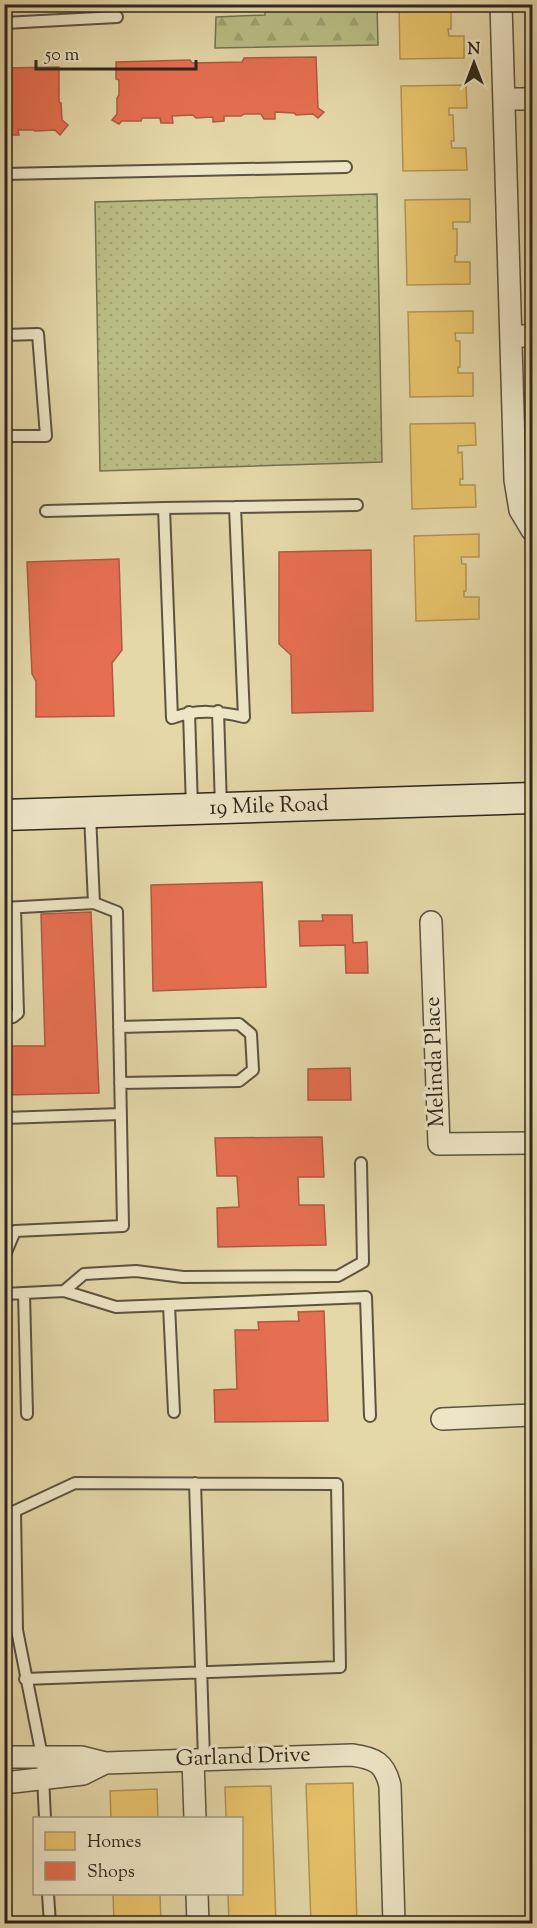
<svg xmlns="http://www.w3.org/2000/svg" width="537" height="1928" font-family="'Sorts Mill Goudy',serif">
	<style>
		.grass { fill: url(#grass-dots); stroke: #747250; stroke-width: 1.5 }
		.forest { fill: url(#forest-firs); stroke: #747250; stroke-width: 1.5 }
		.homes { fill: #e9c46a; stroke: #b19553; stroke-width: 1.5 }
		.shops { fill: #e76f51; stroke: #b05941; stroke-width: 1.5 }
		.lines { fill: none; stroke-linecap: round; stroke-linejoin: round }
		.lane-casing { stroke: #5c533f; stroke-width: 14 }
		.street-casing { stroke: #5c533f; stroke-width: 24 }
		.secondary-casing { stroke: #2f271c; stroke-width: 33 }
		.lane { stroke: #ede5c6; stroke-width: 10 }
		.street { stroke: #ede5c6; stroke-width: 21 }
		.secondary { stroke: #ede5c6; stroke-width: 30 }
		.labels { text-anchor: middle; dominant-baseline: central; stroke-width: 6; stroke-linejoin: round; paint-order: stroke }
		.street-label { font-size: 22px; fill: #2f271c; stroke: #ede5c6 }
	</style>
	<defs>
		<pattern id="grass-dots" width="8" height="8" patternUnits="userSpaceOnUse" patternTransform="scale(1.5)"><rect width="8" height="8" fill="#b9bd84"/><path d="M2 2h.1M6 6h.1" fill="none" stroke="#9fa271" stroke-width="1.8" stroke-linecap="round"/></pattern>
		<pattern id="forest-firs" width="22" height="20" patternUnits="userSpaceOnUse" patternTransform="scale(1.5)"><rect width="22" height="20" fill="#b9bd84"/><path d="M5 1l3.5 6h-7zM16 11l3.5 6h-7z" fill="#9fa271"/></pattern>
	</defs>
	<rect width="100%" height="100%" fill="#e4d7a8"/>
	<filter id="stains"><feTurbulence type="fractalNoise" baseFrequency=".00333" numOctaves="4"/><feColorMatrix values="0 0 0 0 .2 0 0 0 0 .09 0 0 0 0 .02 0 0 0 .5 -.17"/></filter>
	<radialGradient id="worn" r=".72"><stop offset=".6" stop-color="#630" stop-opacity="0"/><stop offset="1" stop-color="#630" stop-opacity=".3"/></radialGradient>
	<path class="grass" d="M377,194L382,462L100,471L95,202Z"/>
	<path class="forest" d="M265,5H377L378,45L215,48L216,17L265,15Z"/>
	<path class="homes" d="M399,4H451V29H448L449,36H464V58L400,59Z
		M466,85L467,108H449V115H453L454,141H451L452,148H466L467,170L403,171L401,86Z
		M470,199V222H453V229H457V255L455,256V262H470V284L407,285L405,200Z
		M473,311V333H455L456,341H460V367H458V373H473V396L410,397L408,312Z
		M475,423L476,445L458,446V453L462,452L463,479H460V485H475L476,507L412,509L410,424Z
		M479,534V557H461L462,564H466V591H464V597H479V619L416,621L414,536Z
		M353,1783L357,1924H311L306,1784Z
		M271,1786L276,1924H229L228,1894H242V1818H226L225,1787Z
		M157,1789L158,1818H111L110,1791Z
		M113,1894H160L161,1924H114Z"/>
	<path class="shops" d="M316,57L318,108L324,112L318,118L313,114L296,115L294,113L275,112V119H264L261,114H244L241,116H224V121L213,122V117L196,118L193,115L172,116L173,123H161L160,118H142L141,121H122L119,124L112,120L117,114V98L119,95V80L116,79V62L190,60L192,63L242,62L244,58Z
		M59,67V102L61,103L62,120L68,125L60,135L55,130L35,131L33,130H18L19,135H4V68Z
		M371,550L373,711L292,713L291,655L279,644V552Z
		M119,559L122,650L112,663L114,716L36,717V681L32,674L27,562Z
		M262,882L266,987L153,991L151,885Z
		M91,912L99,1093L4,1095V1046H45L41,914Z
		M322,915H352L353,943L367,942L368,973H346L345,945L300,946L299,921H323Z
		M350,1068L351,1100H308V1069Z
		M322,1137L324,1177H298L299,1205H324L326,1245L218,1247L217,1208L239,1207L237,1176H217L215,1138Z
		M324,1311L328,1421L215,1422L214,1390L237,1389L235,1330H259L258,1322L299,1321L298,1312Z"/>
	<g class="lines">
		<g class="lane-casing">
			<path id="lane" d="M4,23L117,17
				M4,174L346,167
				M4,335L38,334L46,436H4
				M164,508L235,507
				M46,511L164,508L172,718C198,709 217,711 244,717L235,507L357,505
				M218,711L221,807
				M189,712L192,808
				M4,908L94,903
				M4,1018L13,1017L18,1013L15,908
				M119,1027L239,1024L251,1034L253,1070L239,1081L120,1083
				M4,1118L121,1114
				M4,1257L15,1231L123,1226L117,912L94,903L90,815
				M64,1291L84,1274L136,1271L183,1277L338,1276L363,1262L361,1163
				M24,1293L27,1414
				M4,1294L64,1291L116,1307L366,1297L370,1416
				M169,1305L174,1412
				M195,1483L204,1759
				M25,1679L340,1667L337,1484L75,1483L15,1511L17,1630L42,1756L45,1818
				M48,1894L50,1924"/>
		</g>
		<g class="street-casing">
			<path id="street" d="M501,4L515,480L520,510L532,530
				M504,99H532
				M512,336H532
				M431,922L439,1144L532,1143
				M442,1419L532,1415
				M4,1757H81L105,1763L352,1755C375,1758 385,1763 390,1786L394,1924
				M193,1760L195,1818
				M4,1783L83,1774L105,1763
				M197,1894L198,1924"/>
		</g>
		<g class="secondary-casing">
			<path id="secondary" d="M4,815L532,798"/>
		</g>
		<use href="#lane" class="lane"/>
		<use href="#street" class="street"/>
		<use href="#secondary" class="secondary"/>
	</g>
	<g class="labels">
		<g class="street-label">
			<text transform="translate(269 807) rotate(-2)">19 Mile Road</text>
			<text transform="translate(436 1062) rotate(-92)">Melinda Place</text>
			<text transform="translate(243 1758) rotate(-2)">Garland Drive</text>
		</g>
	</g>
	<rect width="537" height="1928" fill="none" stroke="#e4d7a8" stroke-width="24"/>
	<rect x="6" y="6" width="525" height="1916" fill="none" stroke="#2f271c" stroke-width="3"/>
	<rect x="12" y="12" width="513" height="1904" fill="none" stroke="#2f271c" stroke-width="1.5"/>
	<rect x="33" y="1817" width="210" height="78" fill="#ede5c6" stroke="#a19982" stroke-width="1.5"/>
	<rect x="45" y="1832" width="30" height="18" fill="#e9c46a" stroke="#a19982" stroke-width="1.5"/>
	<text x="87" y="1847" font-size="18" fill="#2f271c">Homes</text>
	<rect x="45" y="1862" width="30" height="18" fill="#e76f51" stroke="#a19982" stroke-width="1.5"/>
	<text x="87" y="1877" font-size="18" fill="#2f271c">Shops</text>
	<g transform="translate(474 63)" stroke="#ede5c6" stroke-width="4.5" paint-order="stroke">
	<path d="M0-4.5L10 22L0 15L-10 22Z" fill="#2f271c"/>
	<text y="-9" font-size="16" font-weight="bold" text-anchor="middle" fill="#2f271c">N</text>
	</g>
	<path d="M36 60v9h160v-9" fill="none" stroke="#2f271c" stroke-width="3"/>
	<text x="45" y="60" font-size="18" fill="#2f271c" stroke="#ede5c6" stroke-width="4.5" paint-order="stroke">50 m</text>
	<rect width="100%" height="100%" filter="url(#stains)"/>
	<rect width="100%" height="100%" fill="url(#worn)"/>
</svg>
